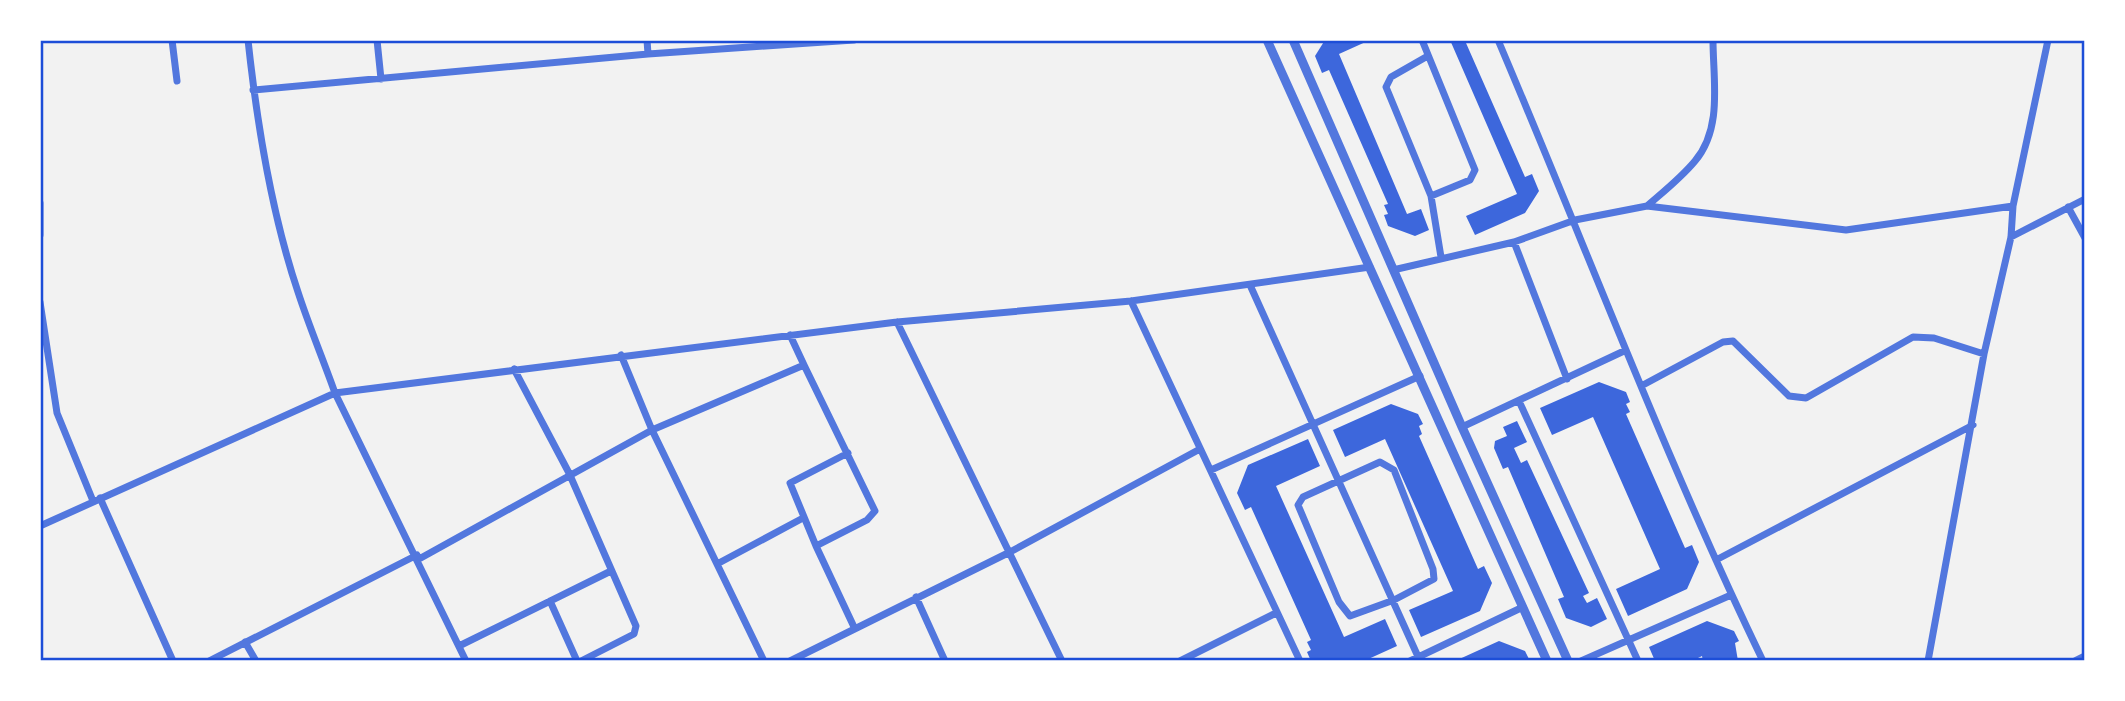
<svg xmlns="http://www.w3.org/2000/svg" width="2125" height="701" font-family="Overpass,sans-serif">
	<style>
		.building { fill: #3d67dc }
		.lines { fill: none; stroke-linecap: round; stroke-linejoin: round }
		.minor { stroke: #5277de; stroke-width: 7 }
		.tertiary { stroke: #5277de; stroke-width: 9 }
		.neatline { fill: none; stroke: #1d4ed8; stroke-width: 2.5 }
	</style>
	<rect width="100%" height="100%" fill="#f2f2f2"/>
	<path class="building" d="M1325,40H1370L1339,54L1407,214L1421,209L1429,230L1415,236L1388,226L1384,215L1388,214L1384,205L1388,204L1329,70L1322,73L1315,56Z
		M1450,40H1473L1466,43L1525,177L1532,174L1539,191L1525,213L1475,235L1466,216L1517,194Z
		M1599,382L1626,392L1630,402L1626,404L1630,412L1626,414L1685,548L1692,545L1699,562L1687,589L1628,616L1616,589L1660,569L1593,417L1552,435L1540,408Z
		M1391,404L1418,414L1423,424L1419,426L1422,434L1419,436L1478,569L1484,566L1492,583L1480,611L1421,637L1409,610L1453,591L1385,439L1345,457L1333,430Z
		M1517,421L1527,442L1514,448L1521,463L1527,460L1589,593L1583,596L1587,603L1597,598L1607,619L1591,627L1566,618L1558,599L1564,597L1508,467L1503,469L1494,448L1495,441L1507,436L1503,427Z
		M1308,439L1320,466L1276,486L1344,637L1385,619L1397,646L1364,661H1311L1307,652L1311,650L1307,642L1311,640L1251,507L1245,510L1237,493L1248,465Z
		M1707,621L1734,631L1739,641L1735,643L1738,661H1703L1702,656L1692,661H1655L1649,647Z
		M1499,641L1525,651L1530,661H1455Z"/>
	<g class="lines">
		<path class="minor" d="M172,40L177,81
			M377,40L381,79
			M647,40L648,54
			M1422,40L1475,170L1470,180L1431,196
			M1498,40C1586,247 1665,458 1763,661
			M1426,57L1391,77L1386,87L1431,196L1441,257
			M253,90L648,54L854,40
			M40,203V235
			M1647,206C1663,192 1681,178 1695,161C1723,128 1713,80 1713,40
			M2068,207L2085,238
			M2011,237L2085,199
			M1514,242L1567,379
			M1393,270L1514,242L1575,220L1647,206L1846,230L2013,206
			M1250,285L1420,661
			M1131,301L1300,661
			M40,302L57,413L93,501
			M897,322L1062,661
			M790,335L804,365
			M621,355L652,430L764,661
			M514,369L569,473L636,626L634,634L581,661
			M1643,385L1723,342L1733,341L1789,396L1806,398L1913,337L1934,338L1984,354
			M1519,401L1638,661
			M1462,427L1624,351
			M1380,462L1394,470L1433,569L1434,579L1394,600L1350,616L1339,602L1298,505L1303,497Z
			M1211,470L1420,376
			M100,498L173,661
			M40,526L335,393C323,359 309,326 298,292C271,212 257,124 248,40
			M816,546L790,483L848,453
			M419,559L652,430L804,365L875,511L867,520L816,546L854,627
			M1716,560L1973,425
			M717,564L803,518
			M916,597L945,661
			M550,601L577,661
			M245,642L256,661
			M459,646L611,571
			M209,661L417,555
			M466,661L335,393L897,322L1131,301L1370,267
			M790,661L1010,552L1200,449
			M1180,661L1276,613
			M1410,661L1523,607
			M1581,661L1731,595
			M1928,661L1984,354L2011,237L2013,206L2048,40
			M2075,661L2085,656"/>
		<path class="tertiary" d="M1267,40L1547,661
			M1293,40L1462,427L1568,661"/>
	</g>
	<rect width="2125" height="701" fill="none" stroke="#ffffff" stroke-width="84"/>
	<rect x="42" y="42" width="2041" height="617" class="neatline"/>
</svg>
